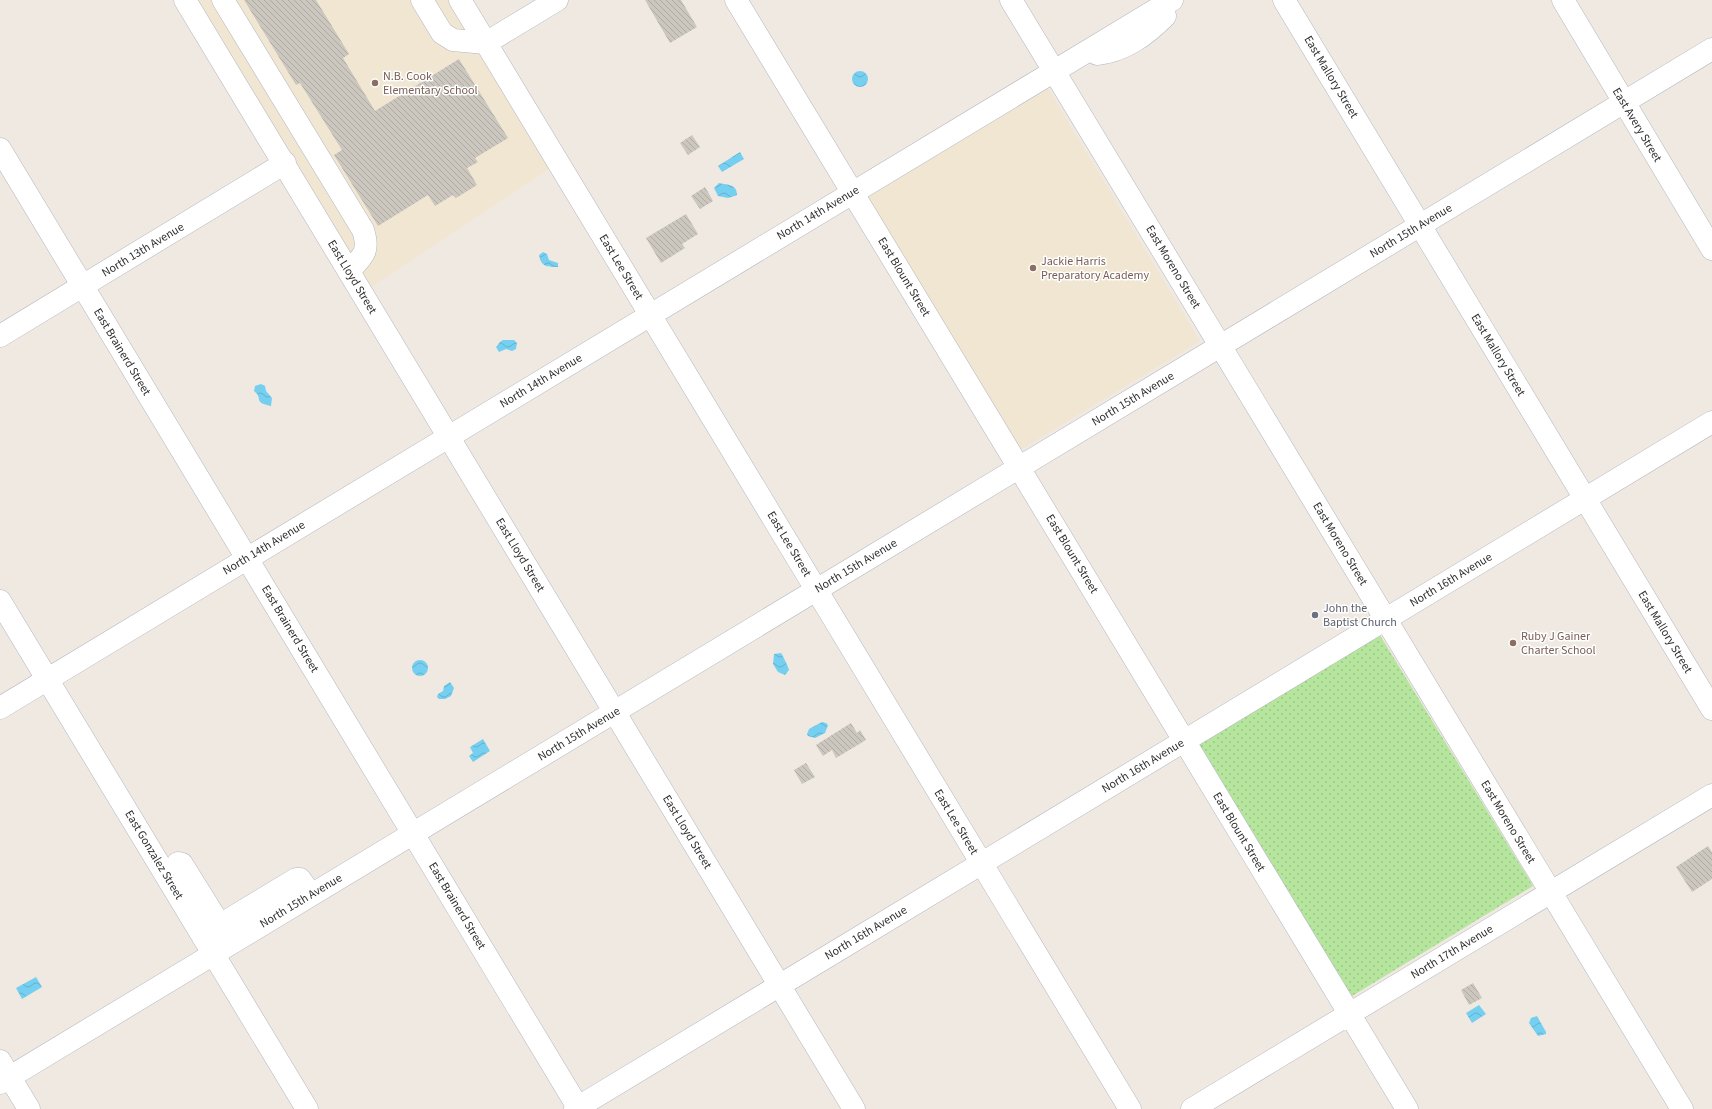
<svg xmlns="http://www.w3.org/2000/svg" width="1712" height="1109" font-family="'Source Sans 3',sans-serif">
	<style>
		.education { fill: #f0e6d1 }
		.park { fill: url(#park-dots) }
		.water { fill: url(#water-waves) }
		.building { fill: url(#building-back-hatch) }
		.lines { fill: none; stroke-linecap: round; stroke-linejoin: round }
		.minor-casing { stroke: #b4b7c1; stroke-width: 23 }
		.minor { stroke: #fff; stroke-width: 22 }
		.education-dot { fill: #8d6e63; stroke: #fff; stroke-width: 1.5 }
		.worship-dot { fill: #6b7280; stroke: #fff; stroke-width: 1.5 }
		.labels { text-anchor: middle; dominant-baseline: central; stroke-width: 3; stroke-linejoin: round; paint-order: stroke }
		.education-label { font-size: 12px; fill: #785e54; stroke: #fff; text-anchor: start }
		.street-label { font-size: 12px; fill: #2e2e2e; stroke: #fff }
		.worship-label { font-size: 12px; fill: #5b616d; stroke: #fff; text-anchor: start }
	</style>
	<defs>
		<pattern id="park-dots" width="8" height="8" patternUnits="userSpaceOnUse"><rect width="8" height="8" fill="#b6e59e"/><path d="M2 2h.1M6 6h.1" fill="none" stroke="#9dc588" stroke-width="1.8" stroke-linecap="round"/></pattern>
		<pattern id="water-waves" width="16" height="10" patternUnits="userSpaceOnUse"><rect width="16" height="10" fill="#75cff0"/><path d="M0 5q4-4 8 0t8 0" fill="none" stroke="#66b2ce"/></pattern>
		<pattern id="building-back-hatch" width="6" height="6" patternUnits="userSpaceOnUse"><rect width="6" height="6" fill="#cbc7bf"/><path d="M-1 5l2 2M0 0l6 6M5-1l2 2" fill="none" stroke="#afaba4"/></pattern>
	</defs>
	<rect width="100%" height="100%" fill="#efe9e1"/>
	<path class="education" d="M197,0H451L552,167L371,287Z
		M1047,87L1200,341L1020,450L865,195Z"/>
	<path class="park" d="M1378,632L1533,886L1352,996L1194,741Z"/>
	<path class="water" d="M852 79a8 8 0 1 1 16 0a8 8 0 1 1-16 0Z
		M740,152L744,159L722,172L718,166Z
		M719,183C728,185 737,184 737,195L728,198L718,196L714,188Z
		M543,252L547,254L549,260L558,263V267C547,267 541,267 539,255Z
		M503,340H514L517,343L516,349L512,351L506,349L499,352L496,347L500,342Z
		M261,384L265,386L266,391L272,398L271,406C252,402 264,399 254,391L255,386Z
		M781,653C782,654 789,668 789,670L785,675L778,672L773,664L774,654Z
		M412 668a8 8 0 1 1 16 0a8 8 0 1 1-16 0Z
		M450,682L454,688L451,696L445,699H439L437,697L438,694L443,691L444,686Z
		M822,722L826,723L828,725L825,733L815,738L808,736L807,734L809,729Z
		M483,739L490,751L473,762L469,756L473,753L470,747Z
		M36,977L42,987L22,999L16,988Z
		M1479,1005L1486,1014L1472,1023L1466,1013Z
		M1537,1016L1546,1032V1034L1538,1036L1529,1023L1531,1018Z"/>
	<path class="building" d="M244,0H316L349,54L343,58L375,111L459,59L508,138L475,158L478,162L467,168L477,185L456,198L453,195L435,206L428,195L378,226L334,155L342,150L300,83L296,85Z
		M645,0H681L697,27L670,43Z
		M692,135L700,147L688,155L680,143Z
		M705,187L713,201L700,209L691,196Z
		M686,214L698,234L682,244L685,248L661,263L646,238Z
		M851,723L857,733L860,730L866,740L836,758L832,750L823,756L816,745Z
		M806,763L815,777L802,784L794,770Z
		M1708,846L1712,852V879L1692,892L1676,867Z
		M1473,983L1482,998L1469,1005L1461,990Z"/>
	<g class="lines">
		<g class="minor-casing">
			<path id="minor" d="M185,0L854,1109
				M223,0L363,230C370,252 363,256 349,271
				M422,0L442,33L453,40L486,43L557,0
				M460,0L1130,1109
				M736,0L1407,1109
				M1011,0L1682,1109
				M1284,0L1712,709
				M1563,0L1712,249
				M1097,54C1125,51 1146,35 1165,16
				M0,149L579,1109
				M0,336L285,163
				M0,601L307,1109
				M0,708L1172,0
				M178,863L182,864L220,925L219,940
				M220,925L296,879H300L311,895
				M0,1061L29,1109
				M0,1083L1712,49
				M575,1109L1712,422
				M1192,1109L1712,795"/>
		</g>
		<use href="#minor" class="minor"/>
	</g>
	<g class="education-dot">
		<circle cx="375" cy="83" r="4"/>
		<circle cx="1033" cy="268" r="4"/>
		<circle cx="1513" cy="643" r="4"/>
	</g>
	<circle class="worship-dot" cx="1315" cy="615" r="4"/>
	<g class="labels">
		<g class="education-label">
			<text x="383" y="76">N.B. Cook<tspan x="383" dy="14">Elementary School</tspan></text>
			<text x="1041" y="261">Jackie Harris<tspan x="1041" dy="14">Preparatory Academy</tspan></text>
			<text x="1521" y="636">Ruby J Gainer<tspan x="1521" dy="14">Charter School</tspan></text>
		</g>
		<g class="street-label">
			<text transform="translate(1331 77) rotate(59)">East Mallory Street</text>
			<text transform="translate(1637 125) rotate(59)">East Avery Street</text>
			<text transform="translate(818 213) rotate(-31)">North 14th Avenue</text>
			<text transform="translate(1411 231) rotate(-31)">North 15th Avenue</text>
			<text transform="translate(143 250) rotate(-31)">North 13th Avenue</text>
			<text transform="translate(621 267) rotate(59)">East Lee Street</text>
			<text transform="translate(1173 267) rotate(59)">East Moreno Street</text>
			<text transform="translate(352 277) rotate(59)">East Lloyd Street</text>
			<text transform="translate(904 277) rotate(59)">East Blount Street</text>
			<text transform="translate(122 352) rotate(59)">East Brainerd Street</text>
			<text transform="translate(1498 355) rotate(59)">East Mallory Street</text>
			<text transform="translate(541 381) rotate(-31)">North 14th Avenue</text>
			<text transform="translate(1133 399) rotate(-31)">North 15th Avenue</text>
			<text transform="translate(789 544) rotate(59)">East Lee Street</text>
			<text transform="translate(1340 544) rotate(59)">East Moreno Street</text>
			<text transform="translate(264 548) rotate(-31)">North 14th Avenue</text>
			<text transform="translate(1072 554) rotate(59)">East Blount Street</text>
			<text transform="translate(520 555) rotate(59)">East Lloyd Street</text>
			<text transform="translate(856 566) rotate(-31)">North 15th Avenue</text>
			<text transform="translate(1451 580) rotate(-31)">North 16th Avenue</text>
			<text transform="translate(290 629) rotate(59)">East Brainerd Street</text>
			<text transform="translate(1665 632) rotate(59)">East Mallory Street</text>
			<text transform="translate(579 734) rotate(-31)">North 15th Avenue</text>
			<text transform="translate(1143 766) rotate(-31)">North 16th Avenue</text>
			<text transform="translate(956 822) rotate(59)">East Lee Street</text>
			<text transform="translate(1508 822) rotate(59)">East Moreno Street</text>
			<text transform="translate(687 832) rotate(59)">East Lloyd Street</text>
			<text transform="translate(1239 832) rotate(59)">East Blount Street</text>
			<text transform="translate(154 855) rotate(59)">East Gonzalez Street</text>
			<text transform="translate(301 901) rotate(-31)">North 15th Avenue</text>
			<text transform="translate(457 906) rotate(59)">East Brainerd Street</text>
			<text transform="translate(866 933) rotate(-31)">North 16th Avenue</text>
			<text transform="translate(1452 952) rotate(-31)">North 17th Avenue</text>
		</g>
		<g class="worship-label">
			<text x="1323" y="608">John the<tspan x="1323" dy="14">Baptist Church</tspan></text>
		</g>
	</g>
</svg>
